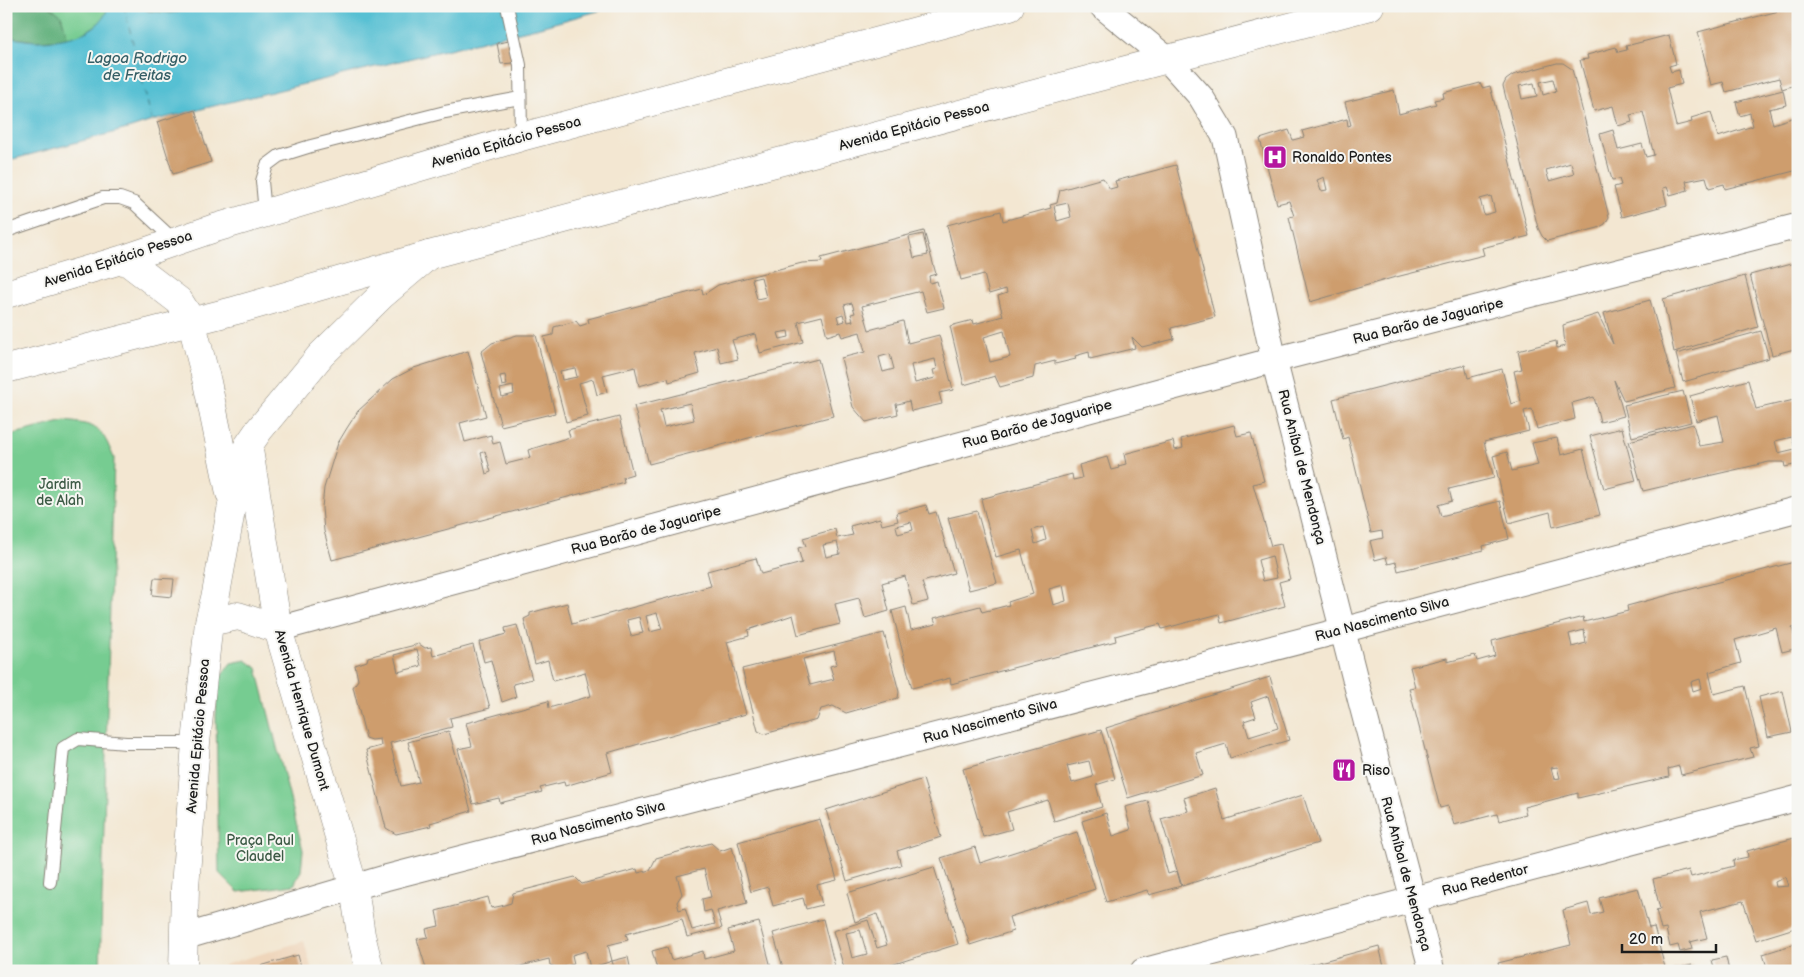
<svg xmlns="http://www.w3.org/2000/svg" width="1804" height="977" font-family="'Balsamiq Sans',sans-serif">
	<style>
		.built { fill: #efd6bb }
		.green { fill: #76cc91; stroke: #497456 }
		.forest { fill: #60b07b; stroke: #3e664c }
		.water { fill: #57c0d3; stroke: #3a6e78 }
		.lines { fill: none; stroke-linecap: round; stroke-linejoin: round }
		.ferry { stroke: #345e65; stroke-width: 1; stroke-dasharray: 6 5; stroke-linecap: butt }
		.building { fill: #ce9d6d; fill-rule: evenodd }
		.lane-casing { stroke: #888277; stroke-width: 14 }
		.street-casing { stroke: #888277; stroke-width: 27 }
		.secondary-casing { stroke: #888277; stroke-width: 29 }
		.highway-casing { stroke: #888277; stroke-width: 29 }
		.lane { stroke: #fff; stroke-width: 12 }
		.street { stroke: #fff; stroke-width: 25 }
		.secondary { stroke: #fff; stroke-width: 28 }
		.highway { stroke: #fff; stroke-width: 28 }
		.labels { text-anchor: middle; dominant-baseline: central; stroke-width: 4; stroke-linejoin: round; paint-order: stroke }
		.street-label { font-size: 14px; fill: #1c1c1c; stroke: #f6f6f2 }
		.poi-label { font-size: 14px; fill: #1c1c1c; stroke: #f6f6f2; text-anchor: start }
		.park-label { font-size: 14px; fill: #3c5a45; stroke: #f6f6f2 }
		.water-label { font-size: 15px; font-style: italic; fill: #345e65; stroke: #f6f6f2 }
	</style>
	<rect width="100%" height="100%" fill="#f6f6f2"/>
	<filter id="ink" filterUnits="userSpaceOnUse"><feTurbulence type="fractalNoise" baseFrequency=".02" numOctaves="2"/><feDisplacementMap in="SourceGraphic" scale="10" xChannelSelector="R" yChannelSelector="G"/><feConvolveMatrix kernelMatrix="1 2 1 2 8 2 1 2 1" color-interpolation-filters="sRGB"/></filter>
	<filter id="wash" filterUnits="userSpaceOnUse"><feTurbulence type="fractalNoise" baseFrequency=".0096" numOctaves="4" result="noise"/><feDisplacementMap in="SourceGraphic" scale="20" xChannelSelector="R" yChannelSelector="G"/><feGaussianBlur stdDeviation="1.12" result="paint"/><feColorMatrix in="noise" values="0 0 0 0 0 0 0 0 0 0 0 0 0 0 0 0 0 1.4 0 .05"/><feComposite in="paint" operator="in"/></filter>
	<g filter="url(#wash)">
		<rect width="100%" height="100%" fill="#f3e7d2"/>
		<path class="built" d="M304,941L312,971H223L224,965Z"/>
		<path class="green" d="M6,6H108L107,12L101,22L84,33L68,39L6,37Z
			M140,6H216C196,9 158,19 140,6Z
			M65,421C99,425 101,427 114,458L100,971H6V436Z
			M246,660L257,668L303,850L301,871L294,885L238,892L219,873L216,716L218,680L231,663Z"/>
		<path class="forest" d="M6,6H49L61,15L68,39L36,41L6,37Z"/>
		<path class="water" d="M108,6H140L148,11L171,13L216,6H616L540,27L152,121L131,128L6,161V37C16,38 27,41 37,41C62,41 102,35 108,6Z"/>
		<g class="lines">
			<path class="ferry" d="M124,6L152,121"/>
		</g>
		<g id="blocks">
			<path class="building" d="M1798,6V84L1782,89L1779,78L1726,92L1723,82L1711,85L1698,32Z
				M1669,35L1676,64L1669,66L1671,72L1679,70L1682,84L1667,88L1676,126L1692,122L1691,118L1711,112L1718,137L1753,126L1750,113L1740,116L1736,102L1783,90L1786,105L1769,109L1773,124L1798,116V170L1725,189L1724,184L1709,188L1706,177L1686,181L1688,190L1670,195L1667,187L1663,188L1667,205L1622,217L1614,187L1621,185L1619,179L1612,180L1600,134L1613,130L1618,150L1642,144L1646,157L1654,155L1643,112L1630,115L1632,122L1618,126L1613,106L1594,111L1580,60L1588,59L1587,55L1616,47L1618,52L1627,50L1626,46Z
				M510,41L513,63L501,64L497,43Z
				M1557,63H1563L1572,69L1609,217L1605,224L1598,228L1547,241L1542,236L1538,228L1503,86L1506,80L1513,75ZM1553,79L1556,91L1543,95L1540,82ZM1534,83L1537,96L1522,99L1519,86ZM1571,163L1574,174L1549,181L1546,170Z
				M1480,83L1482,88L1490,86L1529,236L1482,248L1484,255L1392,278L1310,302L1289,217L1294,216L1289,201L1277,204L1260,139L1289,130L1293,140L1304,137L1302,131L1347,119L1348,126L1351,125L1345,102L1394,90L1399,114L1436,104L1434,100L1444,98L1443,93ZM1324,177L1327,190L1321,191L1317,180ZM1491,196L1495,212L1484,215L1480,199Z
				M195,110L211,162L173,174L157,122Z
				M1176,165L1215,317L1171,328L1174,339L1142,347L1132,337L1135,348L1090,359L1089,352L1075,356L1076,359L1055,364V361L1035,366L1033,378L1000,387L995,376L964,385L950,326L973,320L974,324L1003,316L998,296L1007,293L1006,289L989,294L984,274L961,280L947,225L1001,211L1003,221L1051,208L1050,205L1057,203L1060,190L1103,178L1110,189L1117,187L1115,181ZM1068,203L1071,217L1057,221L1054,206ZM1004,331L1010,357L990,362L984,337Z
				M924,231L936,274L929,276L930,283L937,281L944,308L927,312L921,291L862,306L869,330L903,321L908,343L939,335L953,390L939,393L942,404L911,411L909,401L898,404H896L898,414L866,422L853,407L841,358L865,352L860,332L842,337L840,332L827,336L822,316L798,322L803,342L760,353L755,334L732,340L738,359L721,363L717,347L695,353L700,373L669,382L668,378L639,386L635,367L603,375L607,392L597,395L593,379L579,383L588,416L566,422L544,337L553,335L554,327L576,321L580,326L589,323L588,319L702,289L703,295L718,285L802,263L822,262L821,258ZM923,234L928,255L914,258L909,237ZM761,277L766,297L757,299L752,279ZM852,303L855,313L851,314L853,321L848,322L844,305ZM843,314L845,321L839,323L837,316ZM788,331L789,337L780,339L778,333ZM890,354L894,369L883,372L879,357ZM935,359L937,369L933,370L935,378L915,383L911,365ZM575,368L577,377L562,380L560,371Z
				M1798,262V348L1772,355L1750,275Z
				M1745,276L1758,327L1674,352L1663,299Z
				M1650,300L1675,388L1624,401L1614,380L1624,416L1600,422L1594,397L1572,403L1575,419L1537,429L1532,409L1524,411L1529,431L1484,442L1494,478L1449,489L1452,501L1438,505L1441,516L1500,501L1509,539L1483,546L1484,550L1398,571L1396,562L1388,564L1386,557L1375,560L1370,541L1383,538L1382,531L1371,533L1348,437L1343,439L1333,399L1465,365L1468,378L1502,369L1511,404L1521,401L1514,371L1522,369L1518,351L1556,341L1557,348L1565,346L1563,325L1598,314L1613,344L1604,313Z
				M1761,331L1769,358L1683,382L1676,354Z
				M517,335H536L555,413L501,426L481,352L492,343ZM505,375L507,385L502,386L500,376ZM513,386L514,394L502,397L500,389Z
				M468,351L486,416L460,423L465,442L491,435L493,444L500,442L506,464L530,458L528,450L570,437L568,430L619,417L633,474L623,477L624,482L332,560L324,531L322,508L324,488L338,443L347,428L358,411L393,379L414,368ZM485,451L491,472L486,474L481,453Z
				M818,359L833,416L649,464L634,406ZM690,403L694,420L664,427L660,410Z
				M1748,380L1756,409L1798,399V464L1785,467L1784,462H1769L1643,491L1629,441L1693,424L1699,446L1724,442L1718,415L1696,421L1690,396ZM1792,437L1795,449L1778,453L1775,441Z
				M1683,391L1691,422L1632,437L1624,405Z
				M1234,425L1237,436L1251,433L1264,481L1253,484L1271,546L1281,544L1290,579L1279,582L1285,606L1221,623L1219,614L1162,629L1160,624L1115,636L1116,641L951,684L950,678L912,688L892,611L906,607L911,630L936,624L934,618L980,606L982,612L1009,605L1008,602L1033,594L1021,550L996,557L981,499L1072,474L1073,480L1082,478L1079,465L1107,457L1111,470L1119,468L1118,466L1126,464L1124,454L1173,441L1175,450L1183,448L1181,439ZM1043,527L1046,540L1035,544L1032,530ZM1272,556L1277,578L1263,581L1258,560ZM1063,585L1066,601L1053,605L1049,589Z
				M1622,428L1636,481L1604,489L1590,436Z
				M1557,438L1561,455L1583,449L1600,515L1553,527L1550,512L1509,523L1493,456L1507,452L1512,471L1538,465L1532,443Z
				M926,505L929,514L936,512L954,573L922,582L928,601L913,605L905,576L882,583L889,611L865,618L859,598L835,604L840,624L798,635L793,615L748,630L749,636L727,642L746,714L607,753L612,772L565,786L564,782L540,788L542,792L500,803L499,798L473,804L458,749L472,746L466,723L548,701L549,708L591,696L585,672L553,681L548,660L535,664L524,619L530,616V613L567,603L572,624L711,586L707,571L756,558L761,574L802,563L798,548L806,546L803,538L835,529L837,538L843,537L853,535L850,526L880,518L882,525L898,521L896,513ZM911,522L913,530L898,534L896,526ZM837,542L840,554L826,557L823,545ZM657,613L662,629L650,632L646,616ZM639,617L643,633L631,636L627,620Z
				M977,511L997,583L969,590L948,518Z
				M1798,561V627L1792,628L1798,648L1782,652L1776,628L1735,640L1741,663L1709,672L1714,694L1745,686L1759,746L1750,748L1753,757L1681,775L1679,766L1668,769L1669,777L1578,798V793L1524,807L1526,814L1499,821L1497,814L1454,825L1448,806L1440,808L1409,688L1415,687L1410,667L1447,658V662L1475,655L1477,661L1495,656L1492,641L1583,617L1584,622L1628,611L1627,606ZM1584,630L1586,643L1572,647L1569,634ZM1700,679L1702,688L1693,691L1691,682ZM1557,767L1560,778L1554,779L1551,768Z
				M154,578L174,579L172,597L152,595Z
				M517,625L532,679L513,684L516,697L502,702L491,660L484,662L479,642L506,634L505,628Z
				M884,633L899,692L898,698L846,713L833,706L821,709L817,720L764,734L758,731L742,669ZM834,651L837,664L830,666L834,679L810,685L803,659Z
				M419,644L425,648L431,647L433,656L473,645L490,708L450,718L452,727L390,743L401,786L419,782L408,742L449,731L471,811L430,823L431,826L396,834L386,828L366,750L381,746L380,739L372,740L366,738L353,687L358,680L355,665L367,661L368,657ZM417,649L421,666L398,672L394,655Z
				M1270,677L1289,740L1230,758L1226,744L1196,753L1203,775L1128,798L1106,728ZM1268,696L1278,728L1249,737L1244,721L1256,717L1251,702Z
				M1783,691L1792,732L1768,737L1759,697Z
				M1101,730L1115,779L1096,785L1102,807L1054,821L1048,800L1007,812L1012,829L983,837L963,769ZM1089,761L1093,777L1072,783L1067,766Z
				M923,779L941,837L897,851L901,865L847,881L826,810Z
				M1215,788L1224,820L1303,795L1318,843L1182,886L1161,819L1188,811L1184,798Z
				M1148,801L1168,874L1177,871L1181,886L1149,895L1147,890L1106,902L1082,821L1106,813L1113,836L1131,830L1125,807Z
				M820,819L837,880L817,885L822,905L806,909L803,898L773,906L768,887L751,892L738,842Z
				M1077,832L1095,889L1009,917L1013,931L970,945L941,858L975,847L980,863Z
				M1798,837V927L1756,940L1743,901L1700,912L1707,938L1690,942L1692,949L1680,952L1678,945L1670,947L1666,929L1661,930L1656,910L1660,909L1653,879L1689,870L1691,877L1734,866L1733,860L1748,857L1747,851ZM1785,877L1788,886L1776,887L1775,882Z
				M711,843L720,851L732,847L747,903L717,911L722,928L687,937L682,919L626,934L628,940L608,945L612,961L628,957L631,971H615L612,961L590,968L586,951L572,955L574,964L559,968L550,965L549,959L517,967V971H427L417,939L428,937L426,929L439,926L436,911L488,897L491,908L501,906L511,903L513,893L575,877L582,884L637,869L638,873L650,870L656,858ZM704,869L711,897L702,899L704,912L711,910L715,924L692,930L685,908L679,910L677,902L682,894L677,876Z
				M934,867L958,944L872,971H845L833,931L868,920L877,948L887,945L877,914L855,922L847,893ZM860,930L867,954L852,958L846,933Z
				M1638,888L1649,928L1654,927L1666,971H1500L1498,963L1571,945L1563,910L1588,903L1591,915L1603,912L1599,898Z
				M823,919L836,971H784L773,933Z
				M759,922L772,971H653L657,969L652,951L667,947L671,960L703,951L704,959L734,951L728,930Z
				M1798,943V971H1768L1763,954Z
				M1379,946L1385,971H1290V970Z
				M298,955L302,971H259L257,967Z
				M1726,957L1729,971H1715L1712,960Z
				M1692,965L1693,971H1672L1671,970Z"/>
		</g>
	</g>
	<g filter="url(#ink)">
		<use href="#blocks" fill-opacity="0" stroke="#888277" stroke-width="1"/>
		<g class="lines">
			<g class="lane-casing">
				<path id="lane" d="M507,6L520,65L521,137
					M265,213L262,181L267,165L279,156L311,146L445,112L520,98
					M6,231L103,198H120L134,203L175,241
					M50,882L63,748L78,739L126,743H196"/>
			</g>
			<g class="street-casing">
				<path id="street" d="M1102,6L1167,59L1201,97L1225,137L1274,360L1355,679L1432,971
					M278,629L1274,360L1798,226
					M184,937L385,878L1343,630L1798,509
					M1143,971L1798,798"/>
			</g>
			<g class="secondary-casing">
				<path id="secondary" d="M191,320L207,382L230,493
					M249,450L278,629L354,888L361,935L370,971
					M209,622L238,616L278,629
					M183,971L185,887L196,743L209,622L216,594L239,466L248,446L259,430L321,355L382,295L429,255"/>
			</g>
			<g class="highway-casing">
				<path id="highway" d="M124,259L179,301L191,320
					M6,294L124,259L212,229L521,137L1010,6
					M6,369L237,310L429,255L1080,82L1370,6"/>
			</g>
			<use href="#lane" class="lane"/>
			<use href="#street" class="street"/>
			<use href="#secondary" class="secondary"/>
			<use href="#highway" class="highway"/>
		</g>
	</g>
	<defs>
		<g id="hospital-square" transform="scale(1.25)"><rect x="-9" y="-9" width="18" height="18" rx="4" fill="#b5179e" stroke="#f6f6f2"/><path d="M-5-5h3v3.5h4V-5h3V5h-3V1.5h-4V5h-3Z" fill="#fff"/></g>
		<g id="restaurant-square" transform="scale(1.25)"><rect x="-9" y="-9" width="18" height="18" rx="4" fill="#b5179e" stroke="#f6f6f2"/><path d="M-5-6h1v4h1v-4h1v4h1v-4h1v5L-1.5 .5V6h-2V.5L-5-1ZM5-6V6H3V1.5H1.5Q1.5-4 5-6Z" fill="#fff"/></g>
	</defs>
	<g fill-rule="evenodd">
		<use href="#hospital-square" x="1275" y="157"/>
		<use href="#restaurant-square" x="1344" y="770"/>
	</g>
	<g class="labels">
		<g class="street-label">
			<text transform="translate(914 126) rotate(-15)">Avenida Epitácio Pessoa</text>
			<text transform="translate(506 142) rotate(-16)">Avenida Epitácio Pessoa</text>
			<text transform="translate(118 259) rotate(-18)">Avenida Epitácio Pessoa</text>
			<text transform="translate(1428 321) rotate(-14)">Rua Barão de Jaguaripe</text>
			<text transform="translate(1037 424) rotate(-15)">Rua Barão de Jaguaripe</text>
			<text transform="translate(1302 467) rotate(76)">Rua Aníbal de Mendonça</text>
			<text transform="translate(646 530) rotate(-15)">Rua Barão de Jaguaripe</text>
			<text transform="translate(1382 619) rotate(-15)">Rua Nascimento Silva</text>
			<text transform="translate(302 710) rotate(74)">Avenida Henrique Dumont</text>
			<text transform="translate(990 721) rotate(-15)">Rua Nascimento Silva</text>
			<text transform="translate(198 736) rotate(-85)">Avenida Epitácio Pessoa</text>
			<text transform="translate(598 823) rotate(-15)">Rua Nascimento Silva</text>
			<text transform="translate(1406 874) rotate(75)">Rua Aníbal de Mendonça</text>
			<text transform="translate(1485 880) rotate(-15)">Rua Redentor</text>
		</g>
		<g class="poi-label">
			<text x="1292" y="157">Ronaldo Pontes</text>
			<text x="1362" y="770">Riso</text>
		</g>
		<g class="park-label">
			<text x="60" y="484">Jardim<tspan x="60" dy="16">de Alah</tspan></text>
			<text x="260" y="840">Praça Paul<tspan x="260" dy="16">Claudel</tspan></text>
		</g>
		<g class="water-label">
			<text x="137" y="58">Lagoa Rodrigo<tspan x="137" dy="17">de Freitas</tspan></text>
		</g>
	</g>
	<rect width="1804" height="977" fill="none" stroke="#f6f6f2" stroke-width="25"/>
	<path d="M1622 944v8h94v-8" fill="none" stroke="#1c1c1c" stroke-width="2.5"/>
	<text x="1629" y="944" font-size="15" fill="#1c1c1c" stroke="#f6f6f2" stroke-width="4" paint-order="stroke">20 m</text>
</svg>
